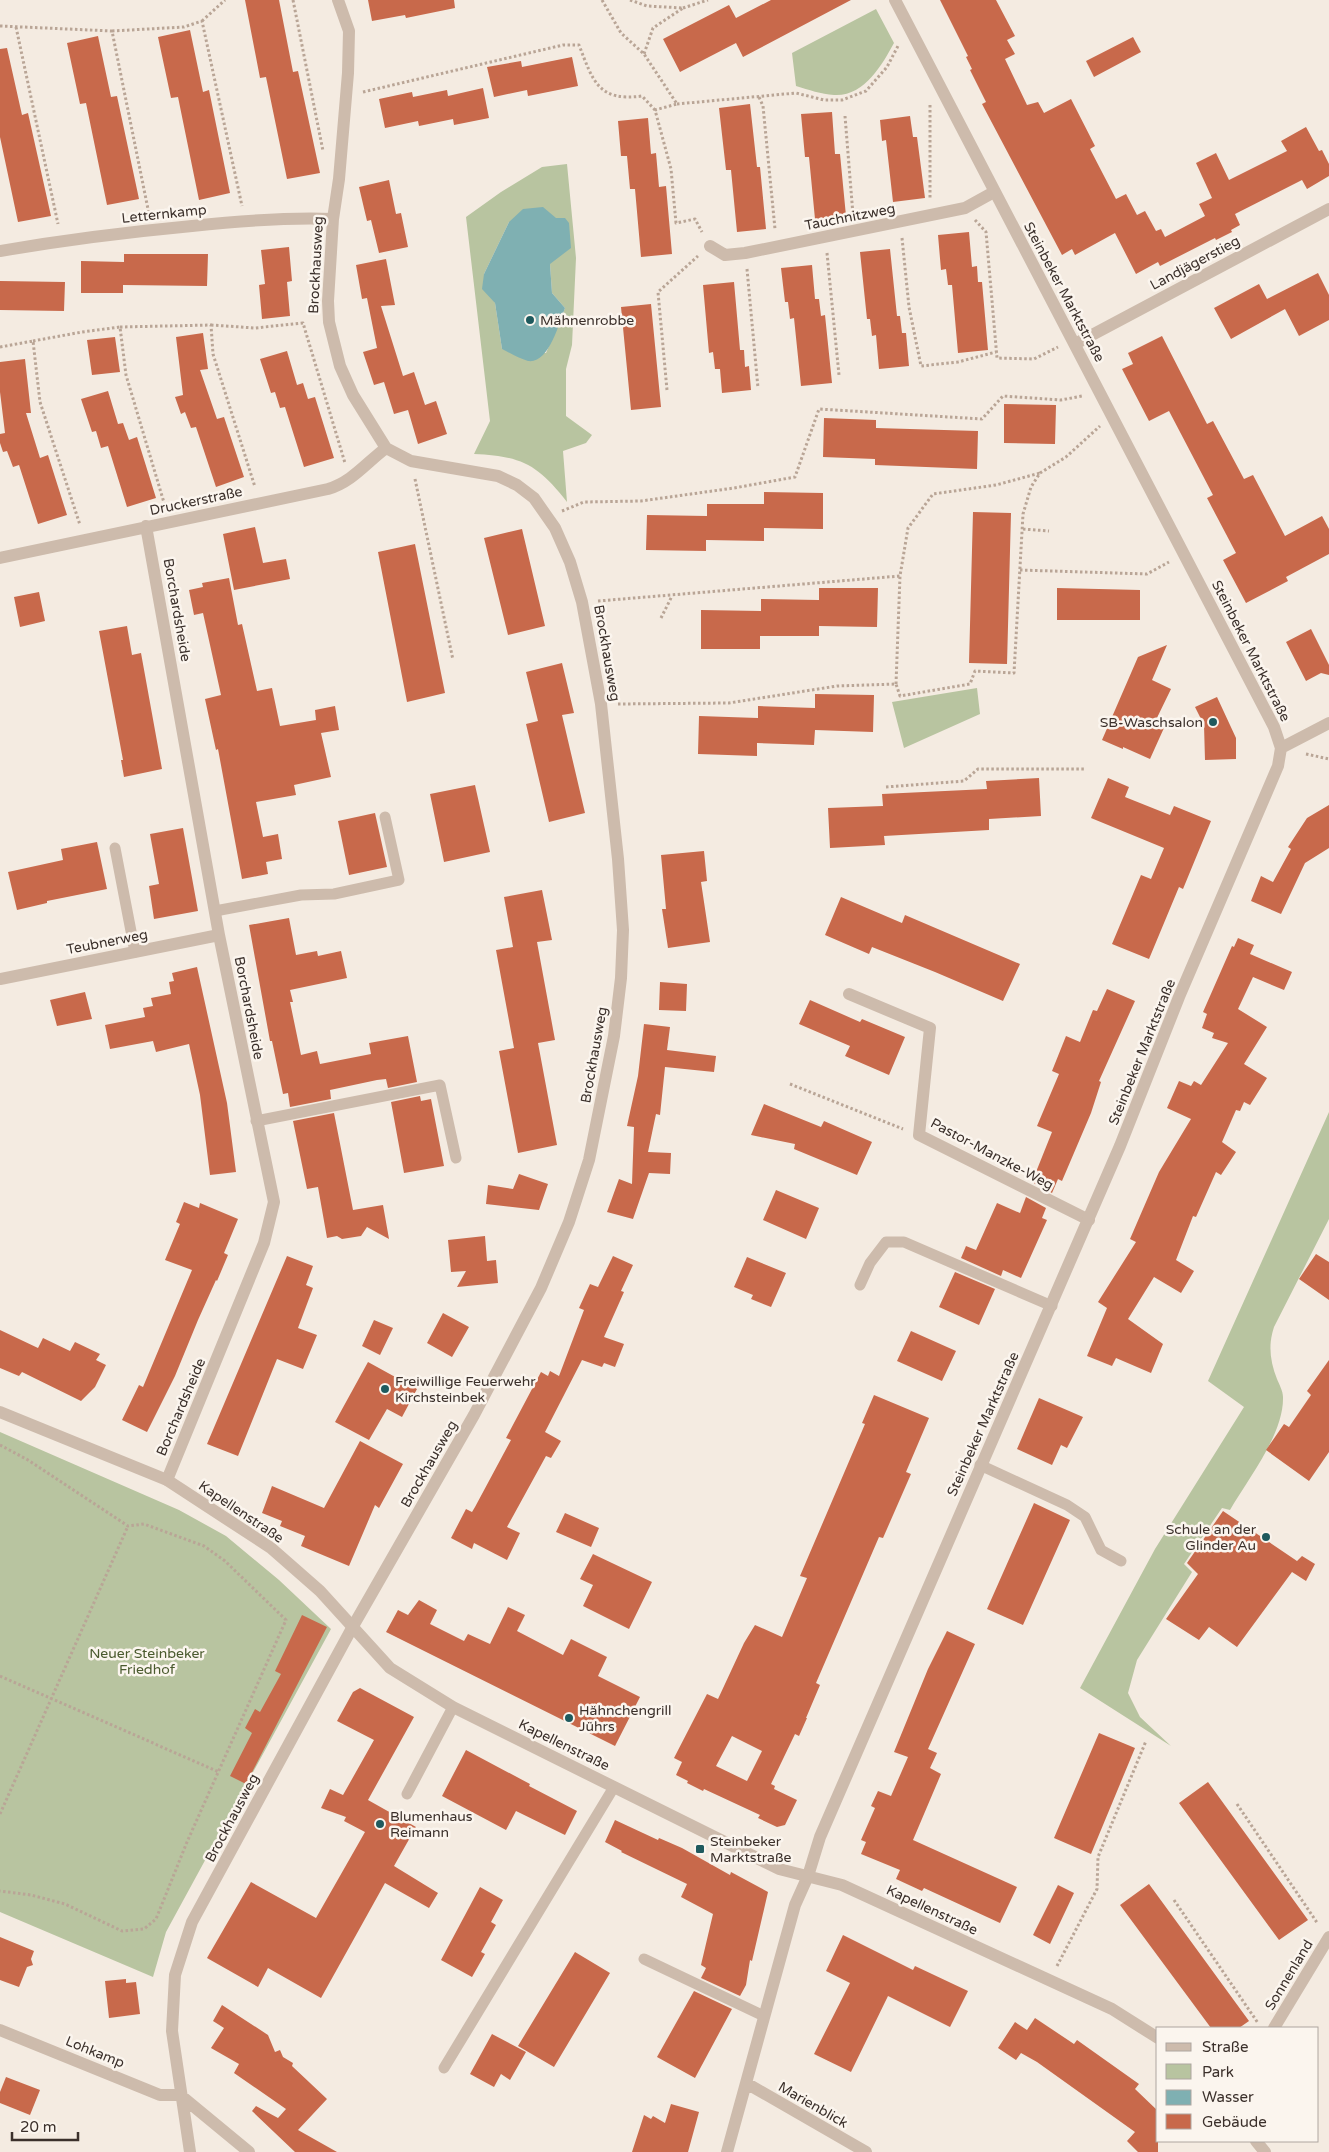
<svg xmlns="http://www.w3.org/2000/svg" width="1329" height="2152" font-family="'Varela Round',sans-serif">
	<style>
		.green { fill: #b8c4a0; fill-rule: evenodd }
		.water { fill: #7fb0b2 }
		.building { fill: #c8694b; fill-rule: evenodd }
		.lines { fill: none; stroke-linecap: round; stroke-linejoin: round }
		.path { stroke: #b9a596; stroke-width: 3; stroke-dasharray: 2.5 2.5; stroke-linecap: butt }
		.service { stroke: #cdbbac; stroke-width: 11 }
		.minor { stroke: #cdbbac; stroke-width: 12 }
		.tertiary { stroke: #cdbbac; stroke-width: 12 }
		.poi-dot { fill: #1f5a5e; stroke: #fbf5ee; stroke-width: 2 }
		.labels { text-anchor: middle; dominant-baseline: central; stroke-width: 5; stroke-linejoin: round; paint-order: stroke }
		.street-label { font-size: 14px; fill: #3b302b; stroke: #fbf5ee }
		.poi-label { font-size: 14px; fill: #3b302b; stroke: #fbf5ee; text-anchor: start }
		.park-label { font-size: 14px; fill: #4a5a2e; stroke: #fbf5ee }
	</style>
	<rect width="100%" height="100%" fill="#f4ebe1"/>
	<path class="green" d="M876,9L894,43C882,65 864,97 834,95C821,94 809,90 796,86L792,53Z
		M567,164L576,258L572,345L566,369V416L592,435L586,443L563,451L567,502C538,465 522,456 474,454L490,421L466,217L501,192L542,167ZM509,222L550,264L552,293L565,308L546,353L502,349L495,303L484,274Z
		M977,688L980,714L904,748L892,702Z
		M1329,1112V1219L1274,1327C1268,1345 1270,1361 1277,1379C1279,1384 1283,1391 1283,1397C1284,1434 1248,1479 1230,1510L1222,1508L1184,1564L1192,1572L1137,1660L1128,1693L1140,1717L1171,1746L1080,1688L1155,1549L1244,1407L1208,1381Z
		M0,1432L179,1510L226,1536L279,1580L331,1629L166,1932L153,1977L0,1912Z"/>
	<path class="water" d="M543,207L556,218H565L569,223L571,248L550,264L552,293L565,308C559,323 549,364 528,361C520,359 510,353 502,349L495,303L482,289L484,274L509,222L523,209Z"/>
	<path class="building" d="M245,0H279L293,72L298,71L320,173L287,179L266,77L260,78Z
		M368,0H454L455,8L406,18L405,15L372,21Z
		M771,0H851L743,57L736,43L680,72L663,39L729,5L736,18Z
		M940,0H996L1015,36L1007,40L1015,54L1005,59L1027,105L1038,102L1044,113L1071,99L1095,146L1090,149L1116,199L1126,194L1137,215L1145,211L1156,231L1161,229L1165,237L1205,216L1199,204L1212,198L1196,163L1216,153L1229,180L1287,151L1281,141L1306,127L1319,151L1322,150L1329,164V176L1307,189L1302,180L1235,214L1240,225L1231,230L1232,232L1216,240L1215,238L1160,266L1158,262L1136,274L1115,233L1075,255L1072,249L1062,255L982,104L986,102L970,70L972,69L966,57L968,56Z
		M190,30L203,92L209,90L230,193L199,200L178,97L171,98L158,37Z
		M98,36L111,97L117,96L139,199L107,205L86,103L80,104L67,43Z
		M1133,37L1141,52L1094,77L1086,61Z
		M7,48L22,115L28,113L51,216L18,222L0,137V49Z
		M572,57L578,86L528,96L527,90L494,97L487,67L521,61L522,67Z
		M483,88L489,118L454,125L453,119L419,126L418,121L385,128L379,99L412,92L413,97L447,90L448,96Z
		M750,104L757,167H760L766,229L737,232L731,170H726L719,108Z
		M832,112L835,154H840L846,216L815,219L809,157H805L801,114Z
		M910,116L913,137H917L925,198L893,202L886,140L882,141L880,120Z
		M648,118L651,154L656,153L659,187L666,186L672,254L641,257L635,189H630L627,156H621L618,121Z
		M389,180L396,214L401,213L408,247L379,253L371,220L367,221L359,187Z
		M969,232L972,267L977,266L978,282H982L988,350L958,353L952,285H948L946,269L941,270L938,235Z
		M289,247L292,281L287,282L290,316L262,319L259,285L265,284L261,250Z
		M890,249L897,316H900L902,333H906L909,366L879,369L876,335L872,336L870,319H867L860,252Z
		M124,254H208L207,286L123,285V293H81V261L124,262Z
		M386,259L395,305L381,306L403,376L414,372L425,405L436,401L447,434L418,444L408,410L394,414L384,382L374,385L363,352L377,348L367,298L362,299L356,265Z
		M812,265L815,299H819L821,316L825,315L832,383L801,386L794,318L790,319L788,302H785L781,268Z
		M1318,273L1329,295V320L1299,336L1285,309L1231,339L1214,308L1259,284L1267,299Z
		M0,281L65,282L64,311L0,310Z
		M734,282L740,350H744L745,367L749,366L751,390L722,393L720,369H715L713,352L709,353L703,285Z
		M651,304L661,407L631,410L621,307Z
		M203,333L208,369L200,370L217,419L224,417L244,477L216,487L196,427L191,428L185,412L181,414L175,397L183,395L176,337Z
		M1162,336L1207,424L1213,421L1244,479L1253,475L1285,536L1322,516L1329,529V554L1286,577L1288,581L1246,603L1223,560L1236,553L1207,498L1213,495L1169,411L1149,421L1122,369L1133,364L1128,353Z
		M115,337L120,372L92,375L87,340Z
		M287,351L297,385L303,383L308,399L315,397L334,458L304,467L285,407L280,408L275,392L271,393L260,359Z
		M25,359L31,413H26L40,458L48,455L67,515L38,524L19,465L13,467L7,451L3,452L0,443V434L5,433L0,392V362Z
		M108,391L118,424L123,423L129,440L137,437L156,498L127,507L108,446L101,448L96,431L92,432L81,399Z
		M1004,404L1056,405L1055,444L1004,443Z
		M824,418L876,420V428L978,431L977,469L875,465V459L823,457Z
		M764,492L823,493V529L764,528V541L706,540V551L646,550L647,515L707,516V504H764Z
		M973,512L1011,513L1007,664L969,663Z
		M255,527L263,563L286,559L290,579L234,590L223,534Z
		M522,529L545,626L508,635L484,538Z
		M415,544L445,693L407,702L378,552Z
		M229,578L238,625L242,624L257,691L272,688L280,726L316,720L315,710L335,706L339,730L321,733L331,777L294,785L296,795L256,802L263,837L278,834L282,859L266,862L268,874L242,879L218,749L216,750L205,699L221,695L203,613L194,615L189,590L203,587L202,583Z
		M819,588H878L877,627L819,626V636H760V649H701V610L761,611V599L819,600Z
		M1057,588L1140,590V620H1057Z
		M39,592L45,621L20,627L14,597Z
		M127,626L132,655L141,653L162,769L124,777L121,760H123L99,631Z
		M1311,629L1329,665V675L1321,673L1306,681L1286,642Z
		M1167,645L1152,680L1171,689L1153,726L1168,719L1150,759L1123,747V749L1102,740L1138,657Z
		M562,663L574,713L562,715L585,813L549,822L526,724L538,721L526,672Z
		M815,694L874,695L873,732L815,730L814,745L757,743V756L698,754L699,716L758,718V706L815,708Z
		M1217,697L1236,738V759L1205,760L1204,725L1195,707Z
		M1039,778L1041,816L989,819V830L884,836L885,845L830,848L828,808L883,806L882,794L987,789L986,781Z
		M1108,778L1129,787L1125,797L1170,815L1174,806L1211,821L1183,889L1179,887L1149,959L1112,944L1141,875L1151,879L1164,848L1091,818Z
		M475,785L490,852L444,862L430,794Z
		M1329,805V848L1305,863L1281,914L1251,901L1261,876L1273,882L1291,849L1288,847L1307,818Z
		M375,813L387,867L349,875L338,821Z
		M183,828L198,911L154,919L149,886L159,884L150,834Z
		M97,842L107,889L47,901V903L17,910L8,872L63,860L61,849Z
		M704,851L707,881L701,882L710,942L668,948L662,909H666L661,855Z
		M542,890L552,940L537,942L555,1040L538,1043L557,1145L518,1153L499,1051L514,1048L496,950L513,947L504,897Z
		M841,897L902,923L905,915L1020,964L1003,1001L935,972L872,947L869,954L825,935Z
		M289,918L296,955L317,951L318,956L341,951L347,978L290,990L293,1002H290L301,1055L317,1051L320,1064L371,1054L369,1043L408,1036L417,1082L388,1088L386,1079L377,1080L330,1090L331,1099L290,1107L288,1093L283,1094L272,1041H270L249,925Z
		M1238,938L1254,945L1250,954L1292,972L1284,990L1253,977L1238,1009L1267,1027L1244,1064L1267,1078L1250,1105L1244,1102L1240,1111L1236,1110L1222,1142L1236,1152L1221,1175L1216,1172L1196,1217L1193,1216L1176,1260L1194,1271L1181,1293L1154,1277L1128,1319L1163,1344L1151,1373L1116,1358L1112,1366L1087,1356L1107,1308L1098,1302L1136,1242L1130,1239L1159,1172L1191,1119L1167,1108L1179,1081L1191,1086L1194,1081L1201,1085L1228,1043L1212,1038L1214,1033L1202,1028L1207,1014L1203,1012L1232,946L1234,947Z
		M197,967L227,1103L236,1172L210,1175L200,1095L189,1044L156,1052L153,1041L110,1049L105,1025L145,1017L143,1008L153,1006L151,998L171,994L169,982L174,981L172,973Z
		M660,982L687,984L686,1011L659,1010Z
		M1107,989L1135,1001L1099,1081L1101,1082L1091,1113L1062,1181L1058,1179L1052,1193L1032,1182L1052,1132L1037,1126L1059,1074L1052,1071L1066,1036L1080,1042L1093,1010L1097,1011Z
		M85,992L92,1019L57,1026L50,1000Z
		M810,1000L860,1022L862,1019L905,1037L889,1075L845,1056L850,1046L799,1024Z
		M644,1024L670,1027L667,1050L716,1056L714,1072L665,1067L660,1115L656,1114L648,1152L671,1153L670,1174L649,1173L633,1219L607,1212L619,1179L632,1184L634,1127L627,1126L638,1076Z
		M420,1096L421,1101L431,1099L444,1166L404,1173L391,1102Z
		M764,1104L821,1127L824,1121L872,1142L857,1175L794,1149L795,1144L751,1135Z
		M334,1113L353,1210L383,1205L389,1239L367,1227L361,1236L342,1239L337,1236L327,1238L318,1187L307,1189L293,1121Z
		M519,1174L548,1184L539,1210L486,1204L488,1185L513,1189Z
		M776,1190L819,1208L806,1239L763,1220Z
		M1026,1197L1046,1208L1042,1218L1047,1220L1021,1278L1003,1270L1001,1276L961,1258L966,1246L976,1250L997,1203L1020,1213Z
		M184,1202L199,1208L200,1203L238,1219L224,1253L228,1255L217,1281L216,1280L198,1320L175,1376L147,1432L122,1420L139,1385L143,1387L192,1270L165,1260L180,1224L176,1222Z
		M485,1236L487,1261L496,1260L498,1283L457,1287L466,1271L451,1272L448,1240Z
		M1316,1254L1329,1262V1300L1299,1279Z
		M287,1256L313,1266L306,1285L313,1288L298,1328L317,1335L303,1369L277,1359L238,1456L207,1444Z
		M613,1256L633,1265L621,1291L624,1292L604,1337L624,1344L615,1367L604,1363L602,1367L582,1360L545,1432L561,1441L551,1458L546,1456L507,1527L520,1533L507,1560L474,1543L472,1549L451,1538L466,1509L472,1512L475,1507L511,1440L506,1438L541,1372L548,1376L550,1371L559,1376L584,1310L579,1308L590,1284L598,1287Z
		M747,1257L786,1273L771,1307L751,1299L753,1295L734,1287Z
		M955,1272L995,1289L979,1325L939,1307Z
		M443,1313L469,1327L452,1357L427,1343Z
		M374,1320L393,1328L380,1355L362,1346Z
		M0,1330L38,1348L43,1338L70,1351L75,1342L100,1354L96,1360L106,1365L95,1387L81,1401L22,1372L19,1376L0,1368Z
		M911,1331L956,1351L942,1381L897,1361Z
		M1329,1360V1452L1309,1481L1266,1450L1284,1424L1289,1427L1311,1395L1307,1391Z
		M368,1362L417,1389L402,1417L387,1409L369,1440L335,1422Z
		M874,1395L929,1418L906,1472L911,1474L883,1538L879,1537L816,1683L820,1685L806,1718H807L799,1736L795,1734L771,1784L775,1786L774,1789L797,1800L785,1825L777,1827L758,1818L760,1815L704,1789L703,1791L687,1783L688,1781L676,1775L682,1762L674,1758L707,1694L718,1699L744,1643L755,1625L782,1637L807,1578L800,1576L865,1424L862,1423ZM732,1736L762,1751L747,1781L716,1766Z
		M1039,1398L1083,1417L1067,1448L1061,1445L1052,1465L1017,1449Z
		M360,1441L403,1464L379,1508L375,1505L349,1566L301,1546L305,1536L280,1526L282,1521L262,1513L272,1486L324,1508Z
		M1034,1503L1070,1520L1023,1625L987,1609Z
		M1223,1511L1297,1561L1302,1556L1315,1564L1306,1581L1292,1572L1237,1647L1209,1627L1199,1640L1166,1619L1198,1574L1187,1563Z
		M565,1513L599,1528L591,1547L556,1532Z
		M593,1554L652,1582L629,1629L583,1606L593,1585L580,1579Z
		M419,1600L437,1610L430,1624L464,1641L468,1634L490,1644L508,1607L525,1615L517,1631L563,1655L571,1639L607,1657L598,1676L640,1697L615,1746L386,1632L398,1610L408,1615Z
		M302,1615L327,1627L246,1784L230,1776L252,1733L245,1728L255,1709L260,1712L281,1674L275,1671Z
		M947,1631L975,1644L928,1749L937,1753L930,1768L941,1774L913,1840L1017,1887L1000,1923L924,1888L922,1891L896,1879L900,1870L861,1854L866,1842L861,1840L875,1808L871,1806L878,1791L891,1796L908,1757L894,1752L928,1669Z
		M360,1688L414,1717L368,1800L416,1827L394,1866L438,1893L429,1908L385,1883L321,1998L268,1968L258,1987L207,1958L251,1882L316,1918L365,1832L344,1821L346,1817L321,1808L330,1789L343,1795L374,1740L337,1721L353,1692Z
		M1099,1733L1135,1748L1091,1854L1054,1838Z
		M466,1750L530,1784L529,1786L577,1811L565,1835L516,1811L506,1830L442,1796Z
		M1208,1782L1308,1920L1279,1940L1179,1803Z
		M615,1820L658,1840L659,1838L682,1848L730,1875L731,1872L768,1892L752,1961L750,1960L746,1985L740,1996L701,1978L706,1968L701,1965L713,1914L681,1897L687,1884L621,1852L622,1851L605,1842Z
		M1149,1884L1249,2021L1239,2028H1211L1120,1905Z
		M1058,1885L1074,1893L1050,1944L1033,1935Z
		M480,1887L503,1900L491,1922L496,1925L481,1952L485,1954L472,1977L441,1960Z
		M843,1935L913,1970L915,1966L968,1991L950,2027L888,1996L851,2072L814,2054L850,1983L826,1971Z
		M0,1937L34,1951L31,1959L33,1965L27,1967L19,1987L0,1980Z
		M575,1952L610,1973L554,2067L518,2046Z
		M126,1979V1983L136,1982L140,2014L109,2018L105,1981Z
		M694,1991L732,2009L695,2078L657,2057Z
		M222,2005L268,2035L275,2052L280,2050L283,2057L293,2063L292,2066L327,2099L298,2130L337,2152H295L252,2111L256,2106L278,2118L286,2109L234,2073L239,2064L211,2048L224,2028L213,2021Z
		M1035,2018L1074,2044L1077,2040L1139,2084L1135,2089L1158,2111V2152H1138L1127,2141L1135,2132L1037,2062L1021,2053L1016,2060L998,2048L1015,2022L1027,2030Z
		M492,2034L526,2052L510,2080L501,2074L494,2087L470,2074Z
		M6,2077L40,2090L30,2115L0,2103V2092Z
		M671,2104L699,2112L688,2152H632L644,2115L651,2119L653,2116L665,2123Z"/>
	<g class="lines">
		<path class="path" d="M293,0L323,151
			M602,0L621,33L644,54L677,104L655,110L671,169L676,223L695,219L702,232
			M630,0L647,6L683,8L653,28L644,54
			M683,8L708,0
			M202,21L225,0
			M0,26L112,31L149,214
			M16,27L58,224
			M112,31L184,27L202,21L242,206
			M363,92L563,45H579C593,81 598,102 642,96L655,110
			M759,97L763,106L775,229
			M677,104L796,93L824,100H842L866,91L887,67L899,44
			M930,105V199
			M845,116L853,215
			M975,220L986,232L997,358L1034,359L1058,347
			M902,238L909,307L921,366L958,362L996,352
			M827,253L839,375
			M747,269L758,388
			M211,325L255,328L303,323L345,463
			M120,327L211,325L213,354L255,487
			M33,341L82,332L120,327L126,375L165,506
			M0,347L33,341L40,402L80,525
			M667,390L658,292L698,256
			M415,479L453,660
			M562,511L584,502L641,501L734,488L795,477L819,409L982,419L1003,396L1061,400L1082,396
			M1023,529L1049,531
			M1020,570L1147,574L1169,562
			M598,601L900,576L908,528L933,494L996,485L1040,473
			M661,618L672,596
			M896,684L900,576
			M618,704L729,703L837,686L896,684L900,696L970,684L975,671L1014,673L1023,514L1031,487L1040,473L1066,457L1100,426
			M1306,754L1329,759
			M886,787L964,781L978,769H1085
			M790,1084L903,1129
			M0,1445L28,1460L128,1526L144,1524L204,1546L225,1561L286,1620L187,1842L156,1919L144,1929L122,1931L65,1904L31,1895L0,1891
			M0,1676L219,1772
			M1237,1804L1318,1924
			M0,1814L128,1526
			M1174,1900L1258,2023
			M1057,1966L1097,1889L1098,1857L1146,1741"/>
		<path class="service" d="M115,848L135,952
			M215,911L301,895L334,894L399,880L385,817
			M256,1121L440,1085L456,1158
			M860,1285L870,1263L886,1242H904L1052,1306
			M980,1465L1067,1505L1085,1517L1101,1550L1121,1561
			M407,1794L453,1707
			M644,1959L764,2016
			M444,2068L614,1787"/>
		<path class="minor" d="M710,246L725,255L745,253L965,208L994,192
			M0,251C64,240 128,232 192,226C239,221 286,217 333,219
			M1075,344L1329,209
			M146,526L219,935L274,1202L264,1243L167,1480
			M0,558L328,489C352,482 366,463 386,448
			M0,979L219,935
			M849,994L930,1028L919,1135L1089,1220
			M1274,2028L1329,1937
			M0,2030L160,2095H180
			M746,2083L866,2152
			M180,2095L249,2152
			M190,2152L172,2031L175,1975L192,1922L352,1628L474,1415L541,1288L569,1222L589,1160L614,1036L621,978L623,930L618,859L601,704L582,602L570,562L555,528L534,498L517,485L498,476L411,461L386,448L353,395L340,366L329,322L328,301L333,219L339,179L348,73L349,31L338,0
			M727,2152L795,1905L808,1876"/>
		<path class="tertiary" d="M1281,748L1329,723
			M0,1412L167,1480L271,1548L320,1591L390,1668L453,1707L779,1869L842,1885L1112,2009L1158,2038
			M808,1876L820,1837L1120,1146L1179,997L1278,766L1281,748L1274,727L895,0
			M1256,2141L1265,2152"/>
	</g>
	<g class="poi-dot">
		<circle cx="530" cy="320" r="5"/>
		<circle cx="1213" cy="722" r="5"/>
		<circle cx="385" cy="1389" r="5"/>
		<circle cx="1266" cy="1537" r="5"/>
		<circle cx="569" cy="1718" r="5"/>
		<circle cx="380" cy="1824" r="5"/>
		<rect x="695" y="1844" width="10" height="10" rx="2.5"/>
	</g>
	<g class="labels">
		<g class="street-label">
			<text transform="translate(164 214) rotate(-6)">Letternkamp</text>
			<text transform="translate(850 217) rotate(-11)">Tauchnitzweg</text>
			<text transform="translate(1195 263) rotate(-28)">Landjägerstieg</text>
			<text transform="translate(316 265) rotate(-87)">Brockhausweg</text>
			<text transform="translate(1064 292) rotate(62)">Steinbeker Marktstraße</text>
			<text transform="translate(196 501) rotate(-12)">Druckerstraße</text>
			<text transform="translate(177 610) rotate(80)">Borchardsheide</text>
			<text transform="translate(1251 651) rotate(63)">Steinbeker Marktstraße</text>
			<text transform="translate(607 653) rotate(80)">Brockhausweg</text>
			<text transform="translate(107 942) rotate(-11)">Teubnerweg</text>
			<text transform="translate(249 1008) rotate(79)">Borchardsheide</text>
			<text transform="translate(1142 1052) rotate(-68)">Steinbeker Marktstraße</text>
			<text transform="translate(594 1055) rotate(-80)">Brockhausweg</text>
			<text transform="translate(992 1154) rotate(28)">Pastor-Manzke-Weg</text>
			<text transform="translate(181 1407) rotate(-67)">Borchardsheide</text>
			<text transform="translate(983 1424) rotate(-66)">Steinbeker Marktstraße</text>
			<text transform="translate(429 1464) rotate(-60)">Brockhausweg</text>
			<text transform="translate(241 1512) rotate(34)">Kapellenstraße</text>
			<text transform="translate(564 1745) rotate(26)">Kapellenstraße</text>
			<text transform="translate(232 1818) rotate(-62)">Brockhausweg</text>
			<text transform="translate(932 1910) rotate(25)">Kapellenstraße</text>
			<text transform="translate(1289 1975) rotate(-59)">Sonnenland</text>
			<text transform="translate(95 2052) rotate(22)">Lohkamp</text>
			<text transform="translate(813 2105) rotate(30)">Marienblick</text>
		</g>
		<g class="poi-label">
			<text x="540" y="320">Mähnenrobbe</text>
			<text x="1203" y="722" text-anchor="end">SB-Waschsalon</text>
			<text x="395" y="1381">Freiwillige Feuerwehr<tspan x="395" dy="16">Kirchsteinbek</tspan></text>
			<text x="1256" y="1529" text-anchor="end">Schule an der<tspan x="1256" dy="16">Glinder Au</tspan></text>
			<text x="579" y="1710">Hähnchengrill<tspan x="579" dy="16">Jührs</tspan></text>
			<text x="390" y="1816">Blumenhaus<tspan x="390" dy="16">Reimann</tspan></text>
			<text x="710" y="1841">Steinbeker<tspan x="710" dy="16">Marktstraße</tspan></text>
		</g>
		<g class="park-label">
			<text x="147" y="1653">Neuer Steinbeker<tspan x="147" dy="16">Friedhof</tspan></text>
		</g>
	</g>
	<rect x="1156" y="2027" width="162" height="115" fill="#fbf5ee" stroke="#aea6a0"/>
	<rect x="1166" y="2043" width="25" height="8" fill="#cdbbac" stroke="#aea6a0"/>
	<text x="1202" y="2052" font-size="15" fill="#3b302b">Straße</text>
	<rect x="1166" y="2064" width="25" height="15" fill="#b8c4a0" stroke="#aea6a0"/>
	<text x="1202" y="2077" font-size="15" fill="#3b302b">Park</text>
	<rect x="1166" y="2090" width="25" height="15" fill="#7fb0b2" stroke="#aea6a0"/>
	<text x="1202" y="2102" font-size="15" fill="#3b302b">Wasser</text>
	<rect x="1166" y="2114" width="25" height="15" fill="#c8694b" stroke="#aea6a0"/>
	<text x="1202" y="2127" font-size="15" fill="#3b302b">Gebäude</text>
	<path d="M12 2132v8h66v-8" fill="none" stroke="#3b302b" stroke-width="2.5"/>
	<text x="20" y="2132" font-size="15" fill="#3b302b" stroke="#fbf5ee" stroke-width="4" paint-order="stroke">20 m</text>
</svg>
